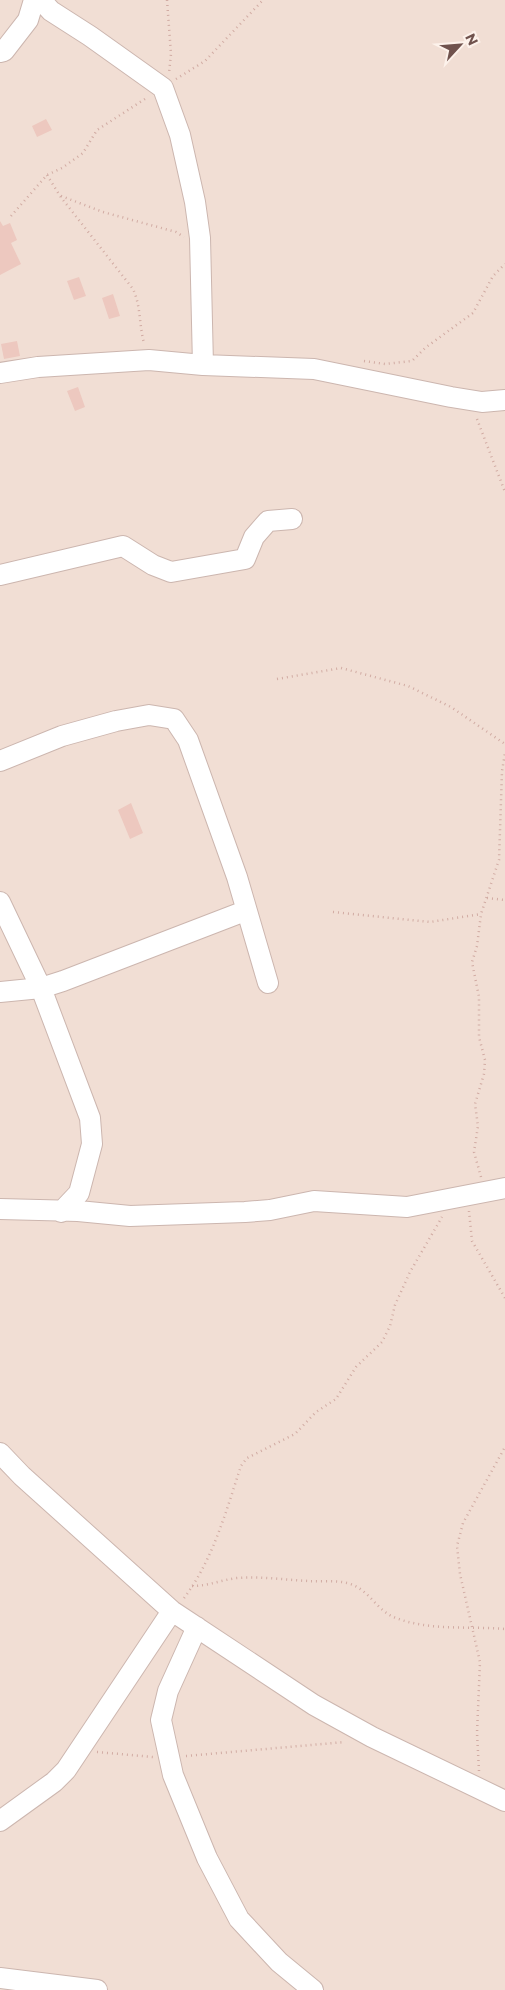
<svg xmlns="http://www.w3.org/2000/svg" width="505" height="1990" font-family="Montserrat,sans-serif">
	<style>
		.residential { fill: #f1ded4 }
		.building { fill: #edc8bf }
		.lines { fill: none; stroke-linecap: round; stroke-linejoin: round }
		.minor-casing { stroke: #ccb6af; stroke-width: 22 }
		.path { stroke: #d1aba3; stroke-width: 2.5; stroke-dasharray: 1 4; stroke-linecap: butt }
		.minor { stroke: #fff; stroke-width: 20 }
	</style>
	<rect width="100%" height="100%" fill="#faede5"/>
	<path class="residential" d="M0,0H505V1990H0Z"/>
	<path class="building" d="M46,119L52,130L37,137L32,126Z
		M0,221L3,226L10,223L17,240L11,243L21,264L0,275Z
		M79,277L86,296L74,300L67,281Z
		M113,294L120,316L109,319L102,298Z
		M17,341L20,356L4,359L1,344Z
		M78,387L85,407L75,411L67,391Z
		M131,803L143,833L130,839L118,810Z"/>
	<g class="lines">
		<g class="minor-casing">
			<path id="minor" d="M41,0L51,11L90,36L163,88L180,135L195,202L200,238L203,365
				M0,52L4,51L28,20L34,0
				M0,373L38,367L149,360L203,365L314,369L451,397L482,402L505,400
				M0,575L123,546L153,565L171,572L245,559L254,537L268,521L292,519
				M0,761L62,736L116,721L149,715L174,719L188,740L237,877L268,983
				M0,902L41,988L90,1118L92,1144L79,1193L61,1212
				M0,992L41,988L63,981L245,911
				M0,1209L78,1211L130,1216L245,1212L270,1210L314,1201L407,1207L505,1188
				M0,1453L22,1476L172,1611L314,1705L372,1737L505,1801
				M197,1627L168,1691L161,1720L173,1775L207,1858L239,1919L279,1962L313,1990
				M0,1821L54,1782L66,1770L172,1611
				M0,1978L97,1990"/>
		</g>
		<path class="path" d="M167,0L171,54L169,73
			M176,79L205,61L263,0
			M47,175L60,196L133,289C141,306 139,325 144,343
			M61,196L103,212L176,232L184,237
			M11,216L47,175L62,168L83,153L97,130L148,97
			M364,361L385,364L412,361L425,348L473,313L493,276L505,264
			M477,419L505,492
			M277,679L341,668L408,686L451,707L505,744
			M487,898L505,900
			M333,912L430,922L481,914
			M481,1177L474,1152L478,1126L475,1104L484,1074L485,1060L479,1037V997L472,962L477,946L481,914L499,860L502,771L505,753
			M469,1211L472,1241L505,1298
			M192,1586C208,1586 221,1580 237,1578C261,1576 285,1580 309,1581C321,1582 335,1580 347,1583C369,1588 376,1611 396,1618C430,1631 469,1626 505,1629
			M184,1598C213,1560 226,1511 241,1466L247,1458L295,1434L316,1412L336,1399L356,1367L382,1342L390,1326L395,1305L410,1272L442,1217
			M97,1752L153,1757
			M186,1756L345,1742
			M479,1771L477,1733L480,1662L460,1574L457,1546L463,1523L505,1447"/>
		<use href="#minor" class="minor"/>
	</g>
	<g transform="translate(460 45) rotate(64)" stroke="#fdf2eb" stroke-width="4" paint-order="stroke">
	<path d="M0-4L9 19L0 12L-9 19Z" fill="#70524d"/>
	<text y="-8" font-size="14" font-weight="bold" text-anchor="middle" fill="#70524d">N</text>
	</g>
</svg>
